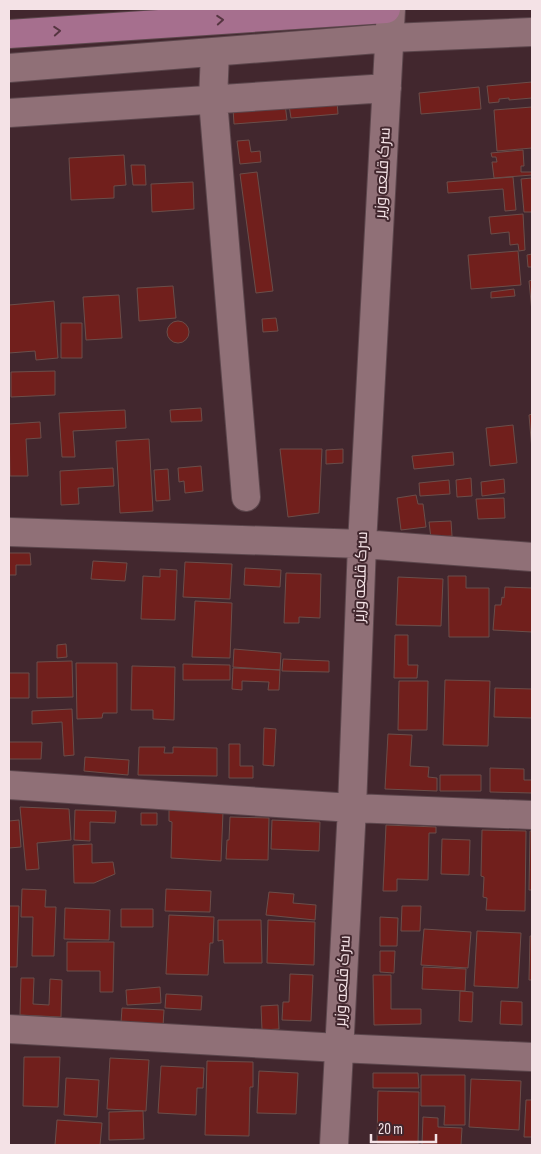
<svg xmlns="http://www.w3.org/2000/svg" width="541" height="1154" font-family="'Sofia Sans Condensed',Cairo,sans-serif">
	<style>
		.building { fill: #711f1c; stroke: #6b4e4a }
		.lines { fill: none; stroke-linecap: round; stroke-linejoin: round }
		.minor-casing { stroke: #5c464c; stroke-width: 30 }
		.major-casing { stroke: #5c464c; stroke-width: 30 }
		.minor { stroke: #907077; stroke-width: 28 }
		.major { stroke: #a66f8e; stroke-width: 28 }
		.oneway { stroke: #563541 }
		.labels { text-anchor: middle; dominant-baseline: central; stroke-width: 4; stroke-linejoin: round; paint-order: stroke }
		.street-label { font-size: 16px; fill: #f4e2e6; stroke: #42272e }
	</style>
	<rect width="100%" height="100%" fill="#42272e"/>
	<path class="building" d="M532,82V98L509,100V98L499,99V102L489,103L487,86Z
		M479,87L481,109L421,114L419,93Z
		M337,101L338,114L291,118L289,105Z
		M285,104L287,120L234,124L233,108Z
		M532,107V148L497,151L494,110Z
		M249,140L251,152L260,151L261,162L240,164L237,141Z
		M523,150L524,166H521V172H532V175L494,178L492,162H497L496,157H492L491,153Z
		M124,155L126,185L114,186V198L71,200L69,158Z
		M131,165H145L146,185H133Z
		M257,172L273,291L256,293L240,174Z
		M513,177L516,210L505,211L503,189L448,193L447,182Z
		M532,178V212H524L521,179Z
		M193,182L194,209L152,212L151,184Z
		M523,214L525,250L519,251L518,244L510,245L509,232L491,234L489,217Z
		M518,251L521,285L471,289L468,255Z
		M532,254V267H528L527,255Z
		M532,280V312L529,281Z
		M173,286L176,318L139,321L137,288Z
		M514,289L515,296L491,298V292Z
		M119,295L122,338L86,340L83,297Z
		M54,301L58,358L36,360L35,351L9,353V305Z
		M276,318L278,331L263,332L262,319Z
		M167 332a11 11 0 1 1 22 0a11 11 0 1 1-22 0Z
		M61,323H82V358H61Z
		M55,371V395L11,397V372Z
		M201,408L202,421L171,422L170,410Z
		M125,410L126,428L73,431L75,457H62L59,413Z
		M532,414V450L529,415Z
		M40,422L41,438L26,439L28,476H10L9,424Z
		M513,425L517,463L490,466L486,428Z
		M149,439L153,511L120,513L116,441Z
		M280,449H322L319,513L288,517Z
		M343,449V463L326,464V450Z
		M453,452L454,465L414,469L412,456Z
		M201,466L203,491L185,493L184,481L179,482L178,468Z
		M113,468L114,486L78,488L79,504L61,505L60,471Z
		M168,469L170,500L156,501L154,470Z
		M471,478L472,496L457,497L456,480Z
		M504,479L505,493L482,496L481,482Z
		M449,480L450,494L420,496L419,483Z
		M416,495L418,504H423L426,527L401,530L397,498Z
		M504,498L505,518L478,519L476,499Z
		M451,521L452,536L431,538L429,522Z
		M9,553H30L31,565H16V575H9Z
		M93,561L127,563L125,581L91,579Z
		M185,562L232,564L230,599L183,597Z
		M245,568L281,570L280,587L244,585Z
		M160,569L177,570L175,620L141,619L143,576L160,577Z
		M286,573L321,574L320,618L299,617V623H284Z
		M448,576H466V588H489V637H449Z
		M398,577L443,579L441,626L396,625Z
		M505,587L532,588V632L493,630L495,605H501L502,597L504,598Z
		M195,601L232,603L230,658L192,657Z
		M395,635H408V665H418L417,678H394Z
		M66,644L67,657L57,658V645Z
		M234,649L281,653L280,670L233,667Z
		M283,659L329,661V672L282,671Z
		M72,661L73,697L37,698V662Z
		M76,663H117V713H103L102,718L77,719Z
		M183,664L230,665V680H183Z
		M132,666L175,667L174,720L153,719V710H131Z
		M233,668L280,670L279,690H268L269,682L242,681V690L232,689Z
		M9,673H29V698H9Z
		M445,680L490,681L488,746L443,745Z
		M399,681H428L427,730H398Z
		M495,688L532,689V718L494,717Z
		M72,709L74,755L64,756L62,722L32,724V711Z
		M264,728L276,729L274,766L263,765Z
		M388,734L412,735L410,766L429,767L428,777L437,778V791L385,789Z
		M9,742H42L41,759H9Z
		M229,744H240V766H253V778H229Z
		M139,747H165L164,753H173V747L217,748V776L138,775Z
		M85,757L129,760L128,775L84,771Z
		M490,768L524,769V780H532V793L490,792Z
		M440,775H481V791H440Z
		M20,807L69,809L71,840L37,843L39,869L26,870Z
		M75,810L116,811L115,823L90,822V841L74,840Z
		M169,810L223,812L221,861L171,858L172,822L169,821Z
		M141,813H157V825H141Z
		M230,817L269,818L268,860L226,859L227,840H229Z
		M19,820L21,847L9,848V821Z
		M272,820L320,822L319,851L271,849Z
		M386,825L436,827V833H429L428,880L397,879V891H383Z
		M482,830L526,831L525,911L486,910L487,898L483,897L484,877L481,876Z
		M530,831H532V890H529Z
		M442,839L470,840L469,875L441,874Z
		M92,844V863L113,862L115,874L94,883H74L73,845Z
		M22,889L46,890L45,907H56L54,956H32L33,917H21Z
		M166,889L211,891L210,912L165,911Z
		M269,892L294,894L293,903L316,905L315,920L266,915Z
		M9,906H19L17,967H9Z
		M402,906H421L420,931H401Z
		M65,908L110,910L109,940L64,939Z
		M121,909H153V927H121Z
		M169,915L214,917L213,943H210L208,975L166,974Z
		M380,917L398,918L397,946H380Z
		M218,920H261L262,963H224L223,940L218,941Z
		M268,920L315,922L314,965L267,963Z
		M424,929L471,932L468,968L421,965Z
		M477,931L521,933L518,988L474,986Z
		M530,936H532V980H529Z
		M67,942H114L113,992H100V971H67Z
		M380,951H395L394,973L380,972Z
		M423,967L466,969L465,991L422,989Z
		M290,974L313,975L311,1021L282,1020L283,1002H289Z
		M373,975H391V1009H421V1024L374,1025Z
		M21,978H34L33,1004L49,1005L50,979L62,980L61,1017L20,1015Z
		M160,987L161,1003L127,1005L126,990Z
		M460,991L473,992L472,1022L459,1021Z
		M166,994L202,996L201,1010L165,1008Z
		M501,1001L522,1002V1025L500,1024Z
		M278,1005L279,1029L262,1030L261,1006Z
		M122,1008L164,1010L163,1026L121,1023Z
		M24,1057H60L58,1107L23,1106Z
		M110,1058L149,1060L146,1111L107,1109Z
		M207,1061L253,1062V1087H250L249,1136L205,1135Z
		M161,1066L204,1068L203,1088H197L196,1115L158,1113Z
		M259,1071L298,1073L296,1114L257,1113Z
		M373,1073H418L419,1088H373Z
		M421,1075H465V1125H444L445,1106H421Z
		M66,1078L99,1080L97,1117L64,1115Z
		M471,1079L521,1081L519,1130L469,1127Z
		M378,1091L419,1092L418,1144L377,1143Z
		M526,1100H532V1137H524Z
		M143,1111L144,1139L109,1140V1112Z
		M423,1117L438,1118V1127L462,1128L461,1145H422Z
		M57,1120L102,1123L100,1145H55Z"/>
	<g class="lines">
		<g class="minor-casing">
			<path id="minor" d="M215,52L213,100L246,497
				M9,68L390,38L532,32
				M9,113L387,88
				M9,532L362,544L532,557
				M9,785L352,808L532,815
				M9,1029L339,1048L532,1057
				M334,1145L352,808L362,544L391,9"/>
		</g>
		<g class="major-casing">
			<path id="major" d="M9,34L386,9"/>
		</g>
		<use href="#minor" class="minor"/>
		<use href="#major" class="major"/>
	</g>
	<defs><path id="oneway-chevron" d="M-2-3.5L2.5 0L-2 3.5" fill="none" stroke-width="1.6" stroke-linecap="round" stroke-linejoin="round" transform="scale(1.25)"/></defs>
	<g class="oneway">
		<use href="#oneway-chevron" transform="translate(220 20) rotate(-4)"/>
		<use href="#oneway-chevron" transform="translate(57 31) rotate(-4)"/>
	</g>
	<g class="labels">
		<g class="street-label">
			<text transform="translate(383 173) rotate(-87)">سرک قلعه وزیر</text>
			<text transform="translate(361 577) rotate(-88)">سرک قلعه وزیر</text>
			<text transform="translate(343 981) rotate(-87)">سرک قلعه وزیر</text>
		</g>
	</g>
	<rect width="541" height="1154" fill="none" stroke="#f4e2e6" stroke-width="20"/>
	<path d="M371 1134v8h65v-8" fill="none" stroke="#f4e2e6" stroke-width="2.5"/>
	<text x="378" y="1134" font-size="15" fill="#f4e2e6" stroke="#42272e" stroke-width="4" paint-order="stroke">20 m</text>
</svg>
